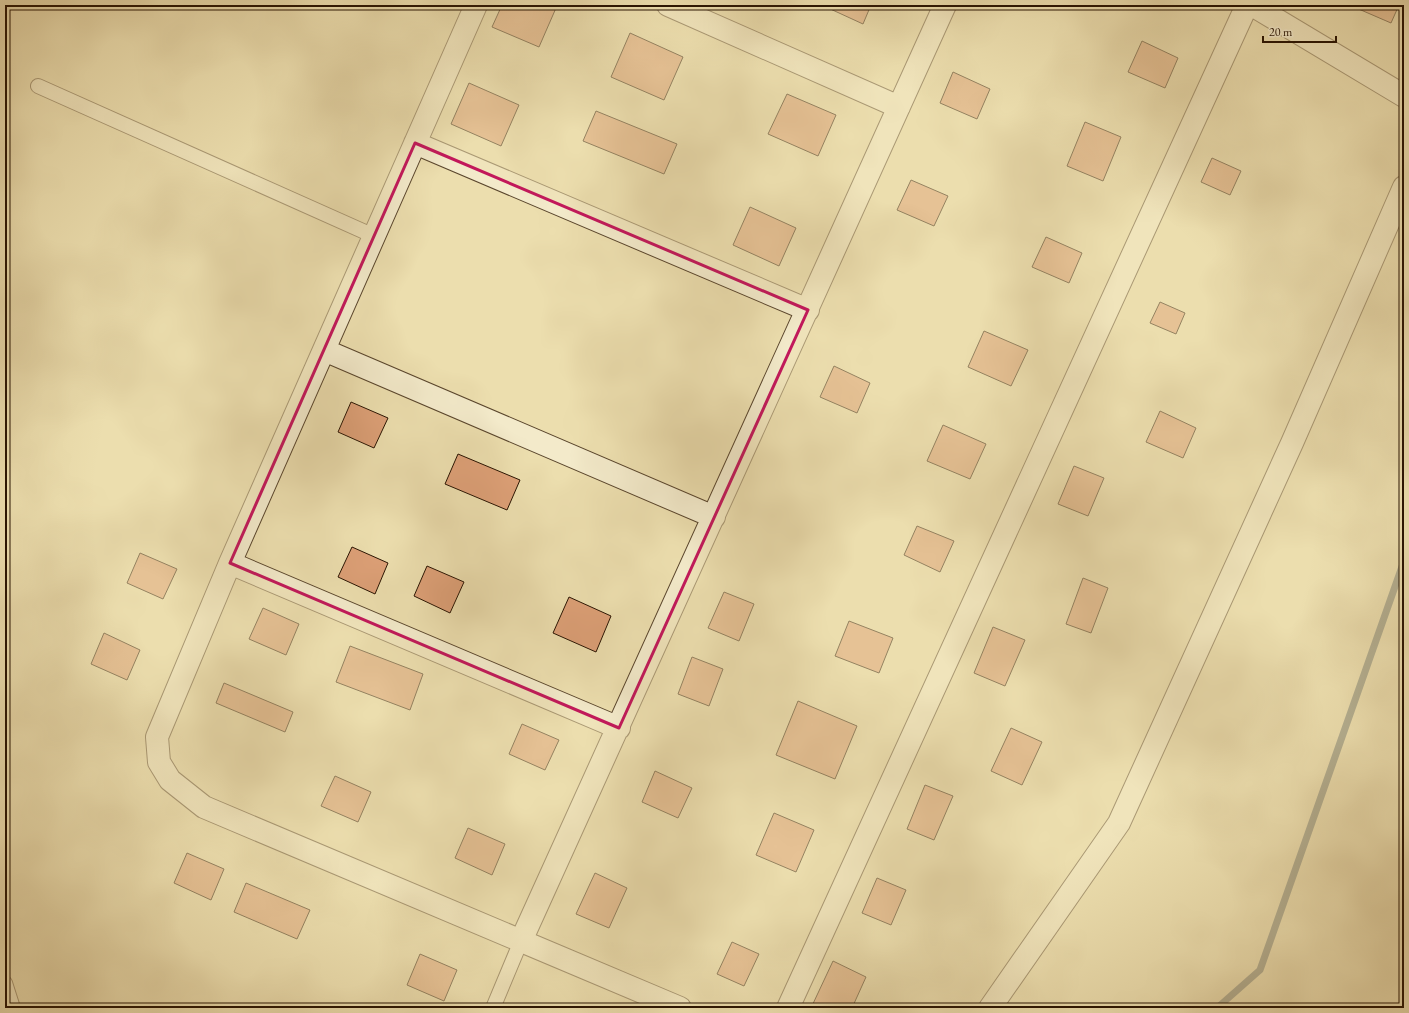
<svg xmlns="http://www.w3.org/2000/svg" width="1409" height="1013" font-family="'EB Garamond',serif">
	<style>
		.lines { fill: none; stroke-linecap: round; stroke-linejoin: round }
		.stream { stroke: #6f776e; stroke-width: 7 }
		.building { fill: #dda077; stroke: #291402 }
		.service-casing { stroke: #5a462d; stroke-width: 16 }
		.minor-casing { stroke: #5a462d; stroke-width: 24 }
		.tertiary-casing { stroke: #5a462d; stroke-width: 24 }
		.service { stroke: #f3eaca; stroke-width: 14 }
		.minor { stroke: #f3eaca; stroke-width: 22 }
		.tertiary { stroke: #f3eaca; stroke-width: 22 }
		.marked { fill: none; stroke: #c2185b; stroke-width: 3; stroke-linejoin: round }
	</style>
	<rect width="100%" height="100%" fill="#ecdeae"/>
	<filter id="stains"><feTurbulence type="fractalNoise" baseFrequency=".005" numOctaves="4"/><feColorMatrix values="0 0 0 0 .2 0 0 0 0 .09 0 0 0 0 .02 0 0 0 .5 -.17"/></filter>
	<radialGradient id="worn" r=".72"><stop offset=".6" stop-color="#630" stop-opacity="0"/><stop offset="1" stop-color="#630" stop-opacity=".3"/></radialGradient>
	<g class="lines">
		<path class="stream" d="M1217,1008L1260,970L1404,561"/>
	</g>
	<path class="building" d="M502,5H549L556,8L539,47L492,27Z
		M827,5H871L863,24L826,7Z
		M1355,5H1399L1391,23L1354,7Z
		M630,33L683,57L664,100L611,77Z
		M1142,41L1178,58L1165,88L1128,72Z
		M953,72L990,89L977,119L940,103Z
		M469,83L519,105L501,146L451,124Z
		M787,94L836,115L818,156L768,134Z
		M596,111L677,144L664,174L583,141Z
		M1085,122L1121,137L1103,181L1067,166Z
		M1212,158L1241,171L1230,195L1201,182Z
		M911,180L948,196L934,226L897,210Z
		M750,207L796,228L779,266L733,245Z
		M1046,237L1082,253L1069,283L1032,267Z
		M1160,302L1185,313L1176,334L1150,323Z
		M984,331L1028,350L1011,386L968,367Z
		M834,366L870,383L857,413L820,397Z
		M351,402L388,418L374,448L338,432Z
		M1160,411L1196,428L1183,458L1146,442Z
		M943,425L986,444L970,479L927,461Z
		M458,454L520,480L507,510L445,484Z
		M1074,466L1104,478L1088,516L1058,504Z
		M917,526L954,541L940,572L904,555Z
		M352,547L388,563L375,594L338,577Z
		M140,553L177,569L163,599L127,583Z
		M427,566L464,582L450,613L414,596Z
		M1083,578L1108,588L1091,633L1066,624Z
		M724,592L754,604L739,641L708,628Z
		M569,597L611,616L596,652L553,633Z
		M263,608L299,624L286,655L249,639Z
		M849,621L893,638L879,673L835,656Z
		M993,627L1025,640L1005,686L974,673Z
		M104,633L140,650L127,680L91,664Z
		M350,646L423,674L410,710L336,682Z
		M692,657L723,669L709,706L678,694Z
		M224,683L293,712L285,732L216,703Z
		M798,701L857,726L835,779L776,755Z
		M522,724L559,740L545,770L509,754Z
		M1011,728L1042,742L1022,785L991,771Z
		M655,771L692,788L678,818L642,802Z
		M335,776L371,792L358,822L321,806Z
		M925,785L953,796L934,840L907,829Z
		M774,813L814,830L796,872L756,855Z
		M468,828L505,844L492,875L455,858Z
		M187,853L224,869L211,900L174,883Z
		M595,873L627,888L609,928L576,914Z
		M877,878L906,890L891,925L862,913Z
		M246,883L310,910L297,939L234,912Z
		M732,942L759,954L744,986L717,974Z
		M420,954L457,970L444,1001L407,985Z
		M833,961L866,977L852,1008H811Z"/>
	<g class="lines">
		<g class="service-casing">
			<path id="service" d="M38,86L374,236
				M5,983L13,1008
				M493,1008L521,941"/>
		</g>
		<g class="minor-casing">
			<path id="minor" d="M476,5L230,563L157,737L159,762L170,780L204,807L680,1008
				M668,5L899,107
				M1252,5L1404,96
				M415,143L808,310
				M324,350L714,517
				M230,563L619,728
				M521,941L945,5
				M788,1008L1247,5"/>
		</g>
		<g class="tertiary-casing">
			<path id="tertiary" d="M990,1008L1119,823L1292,443L1404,187"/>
		</g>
		<use href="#service" class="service"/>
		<use href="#minor" class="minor"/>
		<use href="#tertiary" class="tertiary"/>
	</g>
	<path d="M0 0H1409V1013H0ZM415,143L808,310L619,728L230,563Z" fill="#ecdeae" fill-opacity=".55" fill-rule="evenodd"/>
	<path class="marked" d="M415,143L808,310L619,728L230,563Z"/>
	<rect width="1409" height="1013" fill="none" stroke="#ecdeae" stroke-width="20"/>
	<rect x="6" y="6" width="1397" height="1001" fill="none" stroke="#291402" stroke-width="2"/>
	<rect x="10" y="10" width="1389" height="993" fill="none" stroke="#291402"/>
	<path d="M1263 36v6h73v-6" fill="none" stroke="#291402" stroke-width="2"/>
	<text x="1269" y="36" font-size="12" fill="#291402" stroke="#f3eaca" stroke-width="3" paint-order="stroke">20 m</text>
	<rect width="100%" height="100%" filter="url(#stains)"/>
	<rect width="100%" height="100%" fill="url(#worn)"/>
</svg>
